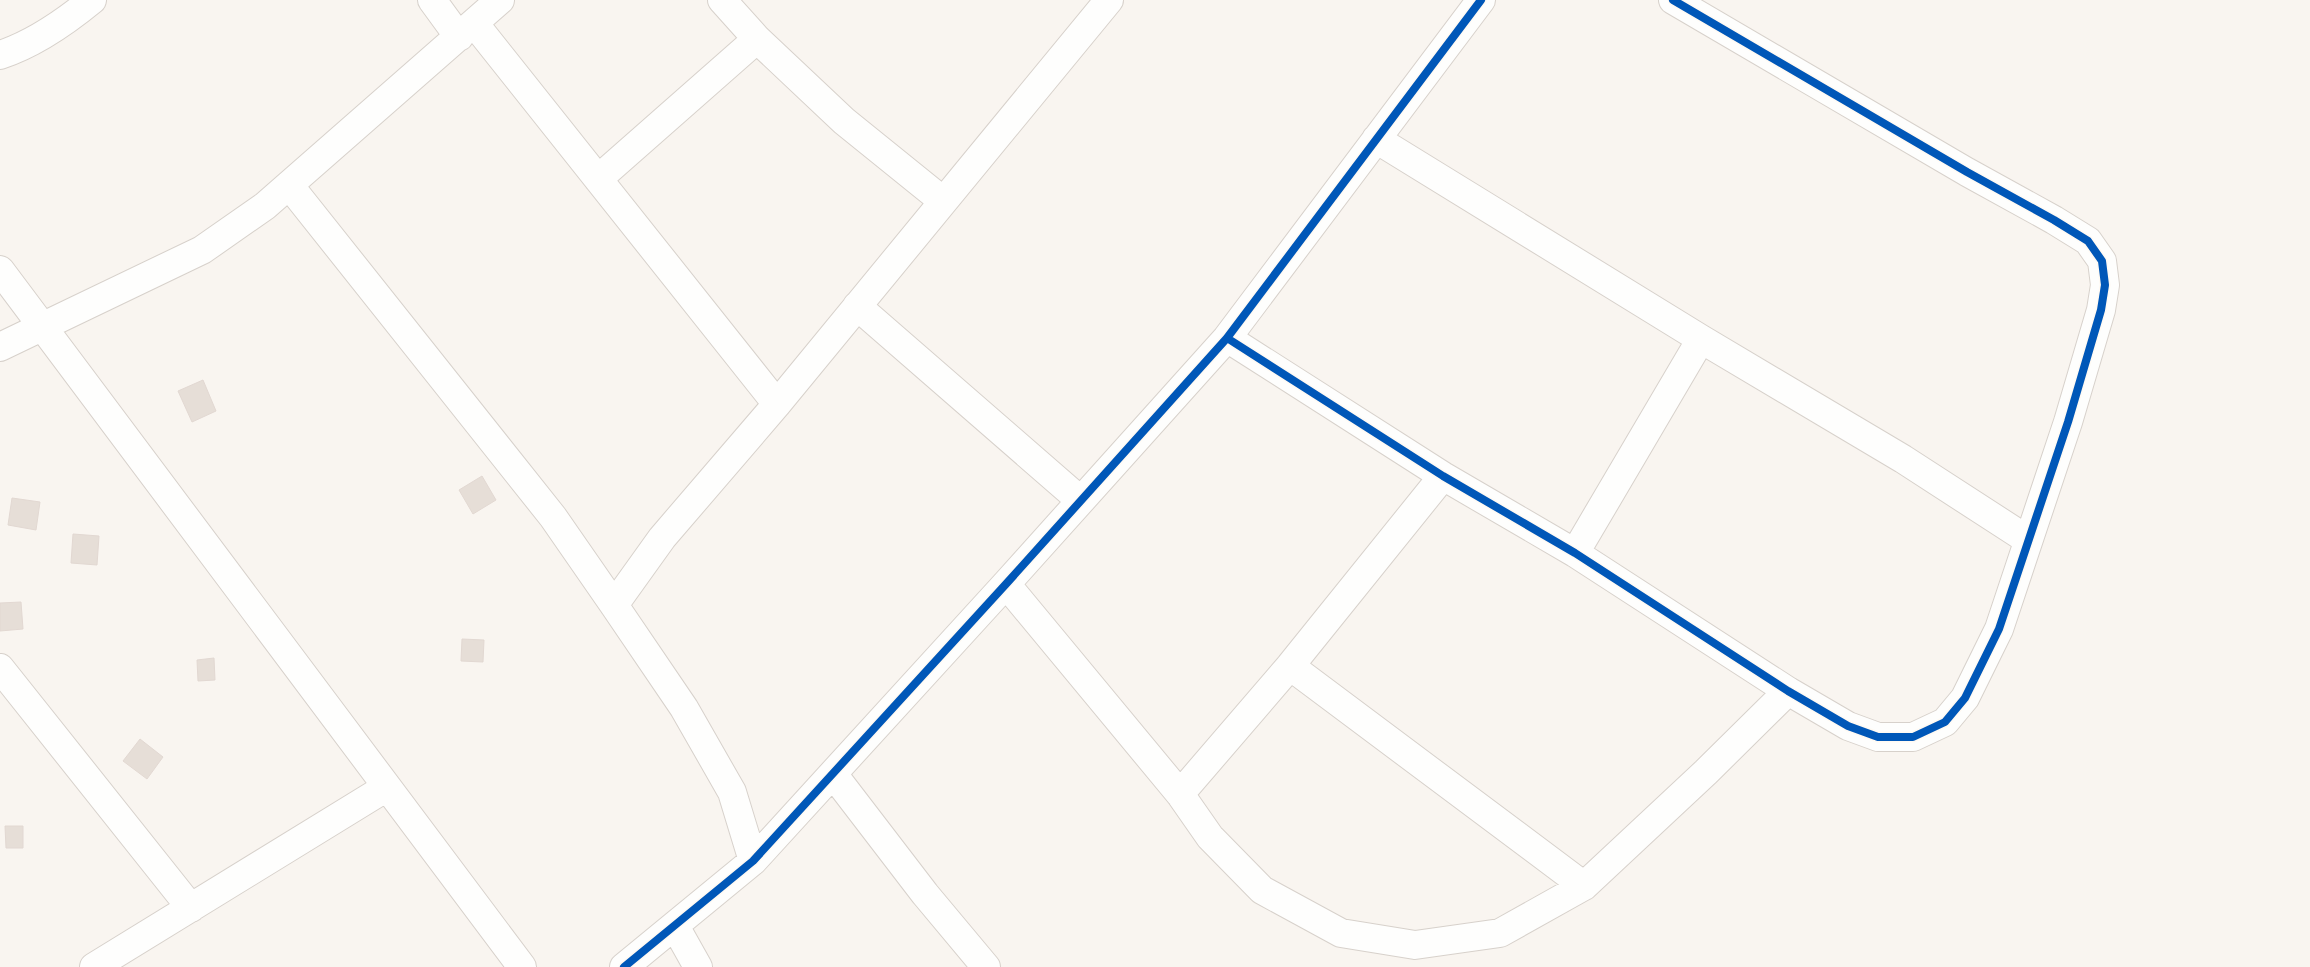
<svg xmlns="http://www.w3.org/2000/svg" width="2310" height="967" font-family="'IBM Plex Sans',sans-serif">
	<style>
		.building { fill: #e6ded7; stroke: #e2d8d2 }
		.lines { fill: none; stroke-linecap: round; stroke-linejoin: round }
		.minor-casing { stroke: #d7d1cb; stroke-width: 30 }
		.minor { stroke: #fefefd; stroke-width: 28 }
		.cycleway-casing { stroke: #fffaf3; stroke-width: 11 }
		.cycleway { stroke: #0057b8; stroke-width: 8 }
	</style>
	<rect width="100%" height="100%" fill="#f9f5f0"/>
	<path class="building" d="M203,380L216,411L192,422L178,391Z
		M482,476L496,500L473,514L459,490Z
		M12,498L40,502L36,530L8,525Z
		M73,534L99,536L97,565L71,563Z
		M21,602L23,629L0,631V603Z
		M462,639L484,640L483,662L461,661Z
		M214,658L215,680L198,681L197,660Z
		M140,739L163,757L147,779L123,761Z
		M5,826H23V848H6Z"/>
	<g class="lines">
		<g class="minor-casing">
			<path id="minor" d="M432,0L459,37
				M722,0L757,39L844,121L943,201
				M474,23L777,404
				M0,55C34,44 64,23 92,0
				M1376,139L1701,339L1903,459L2028,540
				M598,179L757,39
				M289,185L553,517L614,605L684,708L732,792L753,861
				M0,270L522,967
				M857,306L1080,500
				M1227,338L1443,476L1575,553L1788,691L1848,726L1878,737H1913L1945,722L1965,698L1999,629L2068,422L2101,310L2105,285L2102,261L2088,241L2054,220L1967,172L1673,0
				M0,347L202,250L265,206L500,0
				M1575,553L1701,339
				M1006,584L1180,794L1210,837L1262,890L1341,933L1415,945L1500,933L1584,886L1706,772L1788,691
				M614,605L662,538L777,404L1109,0
				M1290,666L1584,886
				M0,668L191,908
				M833,774L925,894L986,967
				M1180,794L1290,666L1443,476
				M675,926L698,967
				M94,967L387,787
				M624,967L753,861L1006,584L1227,338L1481,0"/>
		</g>
		<use href="#minor" class="minor"/>
		<g class="cycleway-casing">
			<path id="cycleway" d="M1227,338L1443,476L1575,553L1788,691L1848,726L1878,737H1913L1945,722L1965,698L1999,629L2068,422L2101,310L2105,285L2102,261L2088,241L2054,220L1967,172L1673,0
				M624,967L753,861L1006,584L1227,338L1481,0"/>
		</g>
		<use href="#cycleway" class="cycleway"/>
	</g>
</svg>
